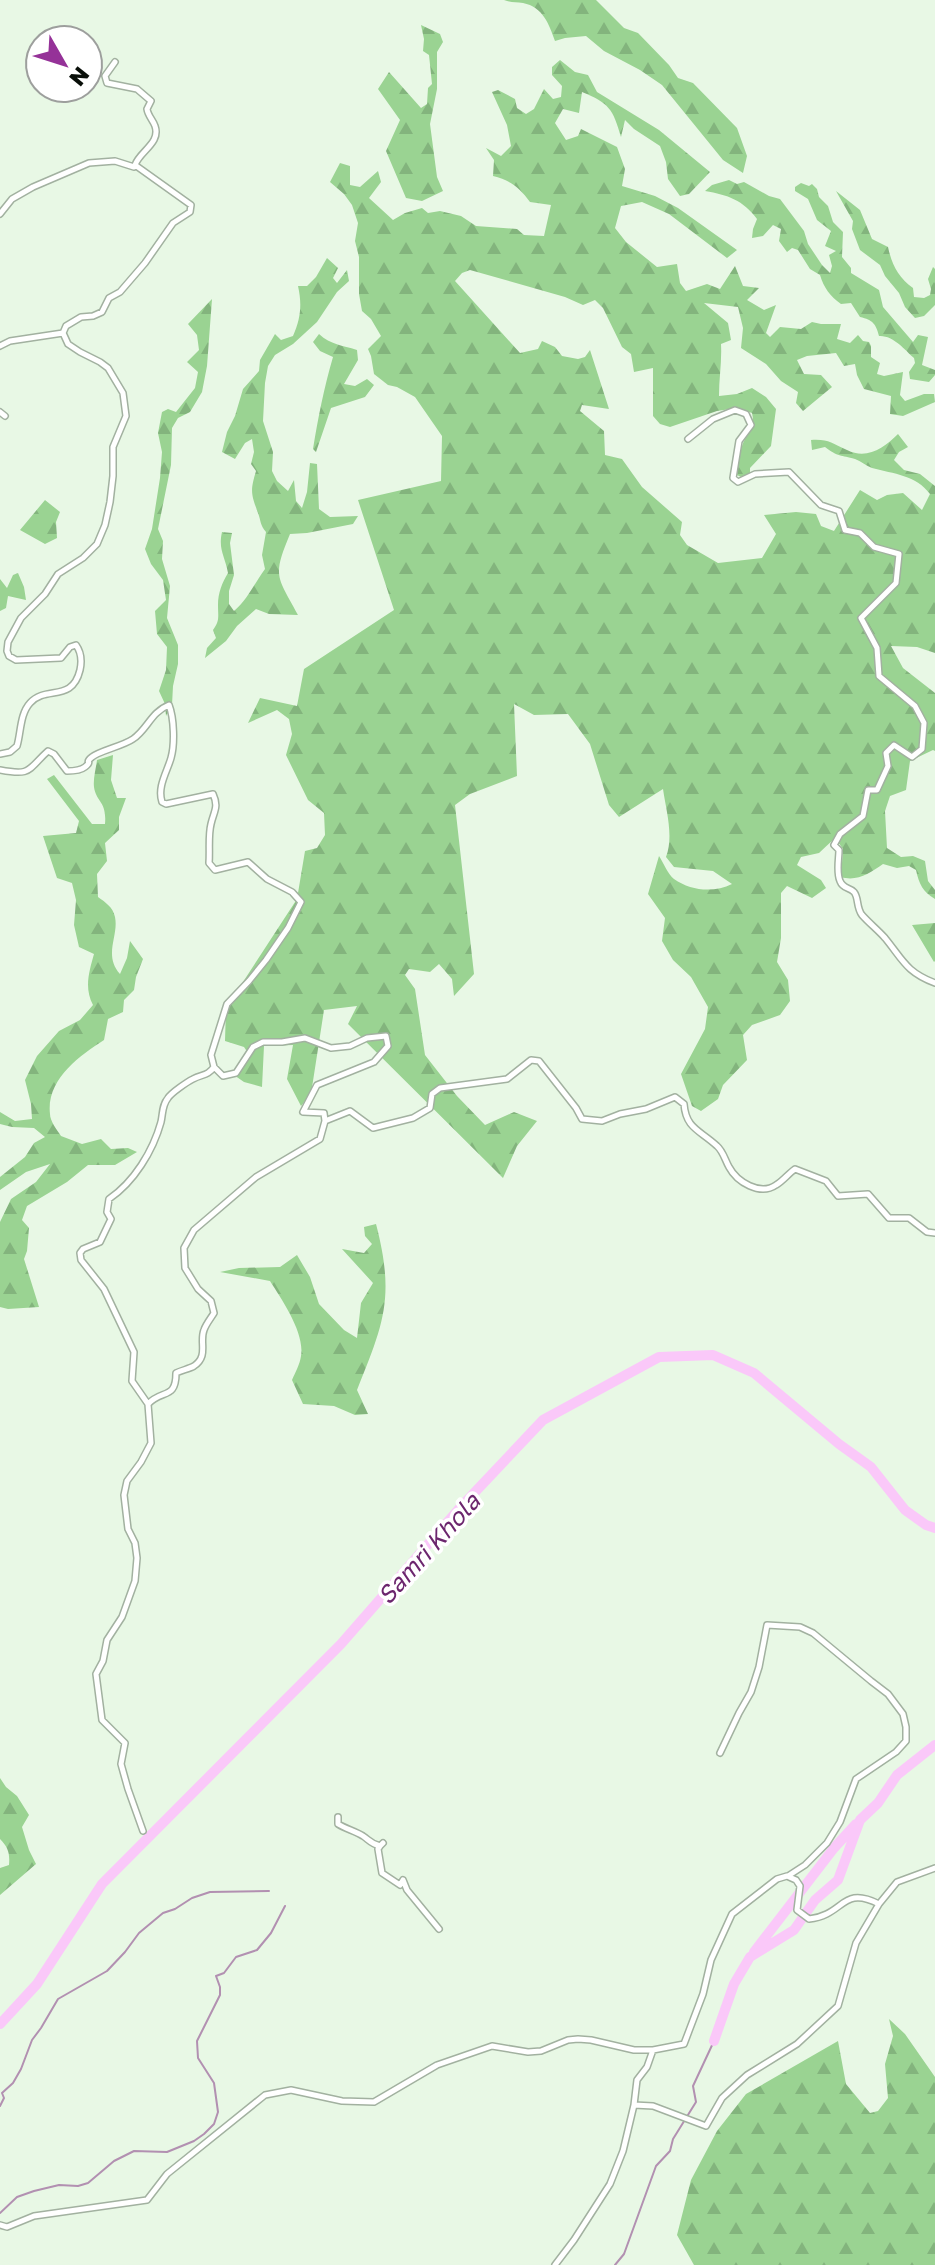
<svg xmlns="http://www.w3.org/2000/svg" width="935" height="2265" font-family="'Golos Text',sans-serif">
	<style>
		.forest { fill: url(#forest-firs) }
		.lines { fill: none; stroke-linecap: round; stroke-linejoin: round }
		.stream { stroke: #b290b1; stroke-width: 2 }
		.river { stroke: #fac8f9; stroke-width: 10 }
		.street-casing { stroke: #a2b1a0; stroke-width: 8 }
		.street { stroke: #fff; stroke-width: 5 }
		.labels { text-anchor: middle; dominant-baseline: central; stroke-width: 7; stroke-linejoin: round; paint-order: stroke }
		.water-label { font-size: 24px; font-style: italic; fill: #6c266e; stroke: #fff }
	</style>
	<defs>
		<pattern id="forest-firs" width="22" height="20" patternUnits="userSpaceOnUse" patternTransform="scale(2)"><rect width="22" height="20" fill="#9ad392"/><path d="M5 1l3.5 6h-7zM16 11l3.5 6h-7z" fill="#83b47d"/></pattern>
	</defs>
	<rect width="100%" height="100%" fill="#e8f8e5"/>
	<path class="forest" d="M504,0H596L624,28L638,33L669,65L678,78L693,83L737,128L747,156L743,173L723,160L662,85L640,70L604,51L586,36L565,38L555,41C549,24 543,7 523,3C516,2 511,3 504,0Z
		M421,25L440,34L443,42L437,52V89L430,124L437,177L443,191L422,201L406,198L386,151L400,120L378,89L389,72L421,108L427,104L428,88L432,84L429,55L423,51L424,39Z
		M560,60L575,72L588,75L597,92L659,130L710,172L689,194L680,196L668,179L666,162L660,146L634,129L625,120L621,137C613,109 609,103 582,92L579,113L563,109L555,123L566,140L578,136L581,129L617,147L625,169L622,186L655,196L678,208L737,250L727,258L669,214L642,202L621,206L615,228L626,242L657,267L677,264L680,283L686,291L707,284L720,289L735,266L743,286L759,288L747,300L764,310L776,305L766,333L770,337L780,327L801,329L812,322L821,324H841L837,339L850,343L858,335L863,341L869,342L871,346V357L880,363L877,374L884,376L903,372L900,395L905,401L924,394H934L935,402L903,416L890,414L891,396L864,389L857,375L855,364L844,366L836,353L807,356L797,360L804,374L821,375L832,387L803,411L796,403L798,392L781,381L766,364L741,348L743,328L738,307L704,303L728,323L731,340L721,344C722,362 719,378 719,396L737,394L752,388L766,397L776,409L771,446L750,468V473L741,477L737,475C739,465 739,455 742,446C746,433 756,429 752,413L737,408L717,411L670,427L660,424L653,416V368L634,372L631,354L622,347L603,308L595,300L583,305L565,297L470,270L462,273L455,281L520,353L538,349L542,341L555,347L562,356L578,359L585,357L590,350L609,409L582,405L580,411L604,431L605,455L622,459L642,487L682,522L680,535L687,545L718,563L762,558L776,534L764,515L796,512L816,514L821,526L834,531L860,490L877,500L887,495L903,493L922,510L930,494C916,475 894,474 872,468C866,466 861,461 855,459C841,455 838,457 825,447L812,450L811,440C829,439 831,443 847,450C867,460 884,448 898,434L908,447L899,452L894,460L904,470L920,474L935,486V653L917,647L891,646L903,668L935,693V751L933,750L910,761L906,790L890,796L885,811L887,848L901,857L913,856L925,861L928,881L935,890V899C923,892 919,884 916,870L909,866L897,868L883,864C870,873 857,882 841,877L843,849L835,838L819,853L801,857L797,865L821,880L826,888L812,898L787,886L781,893V938L777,962L788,980L790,1001L780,1015L752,1025L743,1035L747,1060L723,1085L718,1099L701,1111L692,1106L681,1074L705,1029L708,1007L691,977L673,960L662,941L665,918L648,894L659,856C664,864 668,874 674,879C691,891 714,893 732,884L713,871L674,867L666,857C674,836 666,810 663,789L619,817L609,805L590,744L568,714L534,715L514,704L517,776L470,794L455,805L474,974L454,996L452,979L439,964L430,972L409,969L405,975L415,989L425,1055L457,1096L485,1125L514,1112L537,1121L517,1146L503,1178L348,1024L357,1006L324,1010L311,1094L301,1106L287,1079L293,1045L264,1046L262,1087L244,1082L231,1073L250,1056L244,1047L225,1041L226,1008L297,899L305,851L317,848L325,835L324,813L308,800L286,755L292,734L289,719L277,710L248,723L260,698L297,706L304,669L394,610L358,500L441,481L442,436L415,397L397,387L388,385L374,374L371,356L368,349L381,336L371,319L362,311L359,294V257L355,241L358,223L352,205L344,194L330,182L340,163L350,166V185L360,187L378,171L381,182L369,198L393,220L405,213L422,208L428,213L440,211L461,216L476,226L517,229L524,235L544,236L551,205L530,202C520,188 510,180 493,176L494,160L486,148L501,156L511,146L507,125L492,92L498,90L515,99L517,108L526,114L534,109L544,89L553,99L561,97L562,86L552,75V67Z
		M729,180L737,184L744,182L769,196L780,199L804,231L808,244L822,265L830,273L832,266L829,255L836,251L825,246L831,231L817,220L808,199L795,191V187L801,183L809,186L812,184L817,189L819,197L828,206L833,222L843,232L842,257L851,268V273L879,290L883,307L913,342L918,335L928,337L922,365L935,370V375L929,382L910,379L909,372L915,363L914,358C905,350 893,335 879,336C876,324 873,320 860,317L851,303L841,304C830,296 824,288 820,275L810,269L798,250L792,248L787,252L779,241L781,229L773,225L763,236L752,238L753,229L757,219C743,200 728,195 705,191L712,185Z
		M836,191L860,210L872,239L888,247C892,265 898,277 913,288L914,297L924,298L930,295L931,289L928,279L933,267L935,269V305L924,316L915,318L905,307L899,293L885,276L880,265L860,250L852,229L853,221Z
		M327,258L338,268L333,278L337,283L347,270L349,281L337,292L317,322L293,344L275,355L268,366L265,383L263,421L273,452L272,471L277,481L288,491L294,480L296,501L302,508L307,492L310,463L317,464L319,509L330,517L358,516L353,524L307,533L290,534C272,577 277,576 298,615L269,614L256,609L237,626L226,641L205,658L207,648L216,638L213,630C220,621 218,616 218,605C218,593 222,583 228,573C225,556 218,550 222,532L232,533L230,543L234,575L229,591V604L234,611C248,599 254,584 265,569L262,555L266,532C260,525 261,521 258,513C251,494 250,491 256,471L251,464L254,452L252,439L245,443L235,459L222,452L227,432L235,416L243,389L259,371L260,360L275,334L281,340L293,336C301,318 302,304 298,286H307L316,277Z
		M212,299L207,366L202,392L190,412L178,418L172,428L171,465L158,529L163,541L162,559L170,586L167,618L178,645V664L173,686L172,705L166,716L165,704L159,691L166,670L167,647L157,634L155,611L166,600L163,580L151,564L145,549L152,529L160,478L162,452L158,433L162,412L168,409L176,412L195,388L198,372L187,362L199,350L197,335L188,324Z
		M319,334C331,345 342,345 357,350L358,360L344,384L355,386L367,379L374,385L365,397L331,408L316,452L313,449C318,418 324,388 333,357L320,351L313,342Z
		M45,500L60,512L56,522L57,538L45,544L20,530Z
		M18,573L24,587L26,600L8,596L6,608L0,611V579L7,588L13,575Z
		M113,755L111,780L117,798H126L119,817V830L105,843L107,861L97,874L98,897C105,902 113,907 115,917C119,936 103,955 120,974L127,958L130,941L143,959L136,977L134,990L124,1000L123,1012L108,1019L104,1040C79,1056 46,1080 50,1114C50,1121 57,1130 61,1136L82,1144L101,1139L111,1149L128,1148L137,1152L115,1165H88L67,1182L27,1206L22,1220L29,1228L27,1251L24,1259L39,1307L8,1309L0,1307V1222L11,1199L36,1182L50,1164L26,1172L0,1190V1177L25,1157L34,1143L45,1137L34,1128L12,1127L0,1124V1112L15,1121L32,1119L31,1104L25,1080L37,1056L59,1031L80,1020L93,1005C84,988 89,972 94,954L79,947L74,925L76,900L72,883L57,878L43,836L76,833L79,821L47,779L54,775L92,824H105C107,801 96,802 94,787C93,779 96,768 97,760Z
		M935,923V961L934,962L912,925Z
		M376,1224C395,1297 384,1323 357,1390L368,1414L355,1415L334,1406L303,1404L292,1380C295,1373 300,1364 301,1356C305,1333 282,1300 270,1281L220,1272L239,1268L280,1267L297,1255L310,1277L319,1304L344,1330L357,1338L361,1303L373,1283L342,1249L364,1253L372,1244L365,1236L364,1227Z
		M0,1778L6,1787L17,1796L29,1815L22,1827L29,1850L36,1864L0,1895V1868L9,1865C10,1853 8,1847 0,1839Z
		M889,2019L905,2034L935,2077V2265H694L677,2235L691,2180L717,2131L746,2094L838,2041L846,2084L870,2113L878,2111L888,2098L885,2064L893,2036Z"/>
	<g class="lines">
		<path class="stream" d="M0,2106L4,2098L2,2093L13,2083L21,2069L32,2040L41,2028L58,1999L107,1971L125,1952L139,1933L163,1913L175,1909L192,1898L210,1892L269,1891
			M0,2213L17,2197L34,2191L59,2185L78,2186L88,2183L114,2161L134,2151L167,2152L194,2141L204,2134L214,2124L218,2112L214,2083L198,2058L197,2041L220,1995V1987L216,1976L224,1973L236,1957L257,1950L271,1933L285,1906
			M615,2265L624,2254L656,2166L670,2151L673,2139L696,2102L693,2086L714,2041"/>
		<path class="river" d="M754,1952L834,1848L856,1824
			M0,2024L37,1984L102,1884L341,1644L458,1510L543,1420L659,1357L713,1355L754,1373L839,1444L871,1467L905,1510L926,1525L935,1528
			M714,2041L734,1984L750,1957L794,1930L815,1900L838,1880L860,1820L878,1803L897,1775L935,1745"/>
		<g class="street-casing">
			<path id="street" d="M0,214L12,199L33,187L89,163L115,161L134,167
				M0,346L10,341L63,333
				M0,412L5,416
				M688,439L713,419L735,410L746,414L751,425L739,441L733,478L738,482L755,474L789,472L821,505L839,511L845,530L860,533L874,547L899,554L896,583L861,618L877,648L879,676L915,706L924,723L922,749L912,757L894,745L886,753L888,766L877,790H868L863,816L840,834L834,845L839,850C839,859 836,872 840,881C843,889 849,887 854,892C859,898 856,907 862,915C869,923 878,930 885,938C903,960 906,972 935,983
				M0,754L10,752L17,746C21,732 20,714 30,703C46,685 72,703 80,670C82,661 81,652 76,645L70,647L61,658L16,660L9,656L7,651L8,642L21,618L45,594L58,574L83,558L97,544L105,525L110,502L113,476V447L126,416L123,393L108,368L100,362L80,352L68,344L63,333L66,326L81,317L93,316L102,312L109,298L120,292L145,263L173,223L190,212L191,205L135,165C140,151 161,143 155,126C153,120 148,116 147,109L151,101L137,89L107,83L105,76L115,62
				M0,770C32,776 27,770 48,751L54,754L67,771C72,771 80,771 85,767C94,760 83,764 92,757C99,751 123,746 133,739C147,730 151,712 169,705C174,718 175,744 171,758C167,772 157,787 162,802L166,804L213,794C219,807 214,811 211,824C208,836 210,851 209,863L215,870L248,862L267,879L292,892L301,902L288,928L266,960L249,981L227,1004L211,1055L214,1067
				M148,1404L132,1381L134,1352L104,1289L81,1260L80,1253L83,1249L100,1242L111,1219L107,1212L109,1199C134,1182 153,1151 161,1122C163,1113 162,1105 168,1098C171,1093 187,1082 193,1079C202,1074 208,1076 214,1067L223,1076L236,1073L253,1047L263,1042H282L305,1038L331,1048L350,1046L367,1038L386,1036L388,1046L374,1062L317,1085L303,1112L324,1113L325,1121
				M720,1753L739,1713L751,1692L759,1667L767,1625L800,1627L813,1633L871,1681L888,1694L903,1714L906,1727V1741L896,1752L856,1779L840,1822L827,1843L805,1865L788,1876
				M338,1817V1824C346,1829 355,1831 363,1836C369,1840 371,1844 380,1846L383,1843
				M143,1831L128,1789L121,1764L125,1743L102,1720L96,1674L103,1661L107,1640L122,1617L135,1581L137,1558L135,1543L128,1529L124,1495L127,1481L141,1462L151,1443L148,1404C162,1389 176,1400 176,1373C182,1370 189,1369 194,1366C209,1356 199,1342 204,1330C206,1324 211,1318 214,1313L211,1301L198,1289L185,1268L184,1248L194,1230L256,1177L320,1139L325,1121L350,1111L373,1128L413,1118L430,1108L432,1094L440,1088L507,1079L531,1060L539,1061L576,1108L582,1119L602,1121L620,1114L646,1109L675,1097L684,1104C686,1129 700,1130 717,1146C723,1151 725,1160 729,1167C737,1182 760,1196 776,1185C783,1181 788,1174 795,1169L826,1181L838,1196L868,1194L889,1218H909L927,1232L935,1233
				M380,1846L378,1849L382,1873L400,1885L403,1880L407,1890L439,1929
				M634,2105L653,2106L706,2126L722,2098L747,2075L797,2044L838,2006L856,1943L879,1904
				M0,2225L7,2227L34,2216L147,2200L167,2174L265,2095L291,2090L342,2101L374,2102L437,2065L492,2046L528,2052L541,2051L568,2040L578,2039L591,2040L634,2050H653L684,2044L703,1994L711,1960L732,1914L777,1879L787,1876L796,1880L800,1886L797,1910L809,1919C845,1915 841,1885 879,1904L897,1882L935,1868
				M555,2265L574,2240L610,2184L623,2151L634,2105L637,2080L647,2067L653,2050"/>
		</g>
		<use href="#street" class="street"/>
	</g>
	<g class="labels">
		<g class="water-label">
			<text transform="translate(428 1548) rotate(-48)">Samri Khola</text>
		</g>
	</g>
	<g transform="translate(64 64) rotate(129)"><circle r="38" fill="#ffffff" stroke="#9d9f9d" stroke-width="2"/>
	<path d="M0-6L14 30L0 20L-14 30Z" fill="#953298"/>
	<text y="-12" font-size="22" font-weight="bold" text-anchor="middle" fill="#090f09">N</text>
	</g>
</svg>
